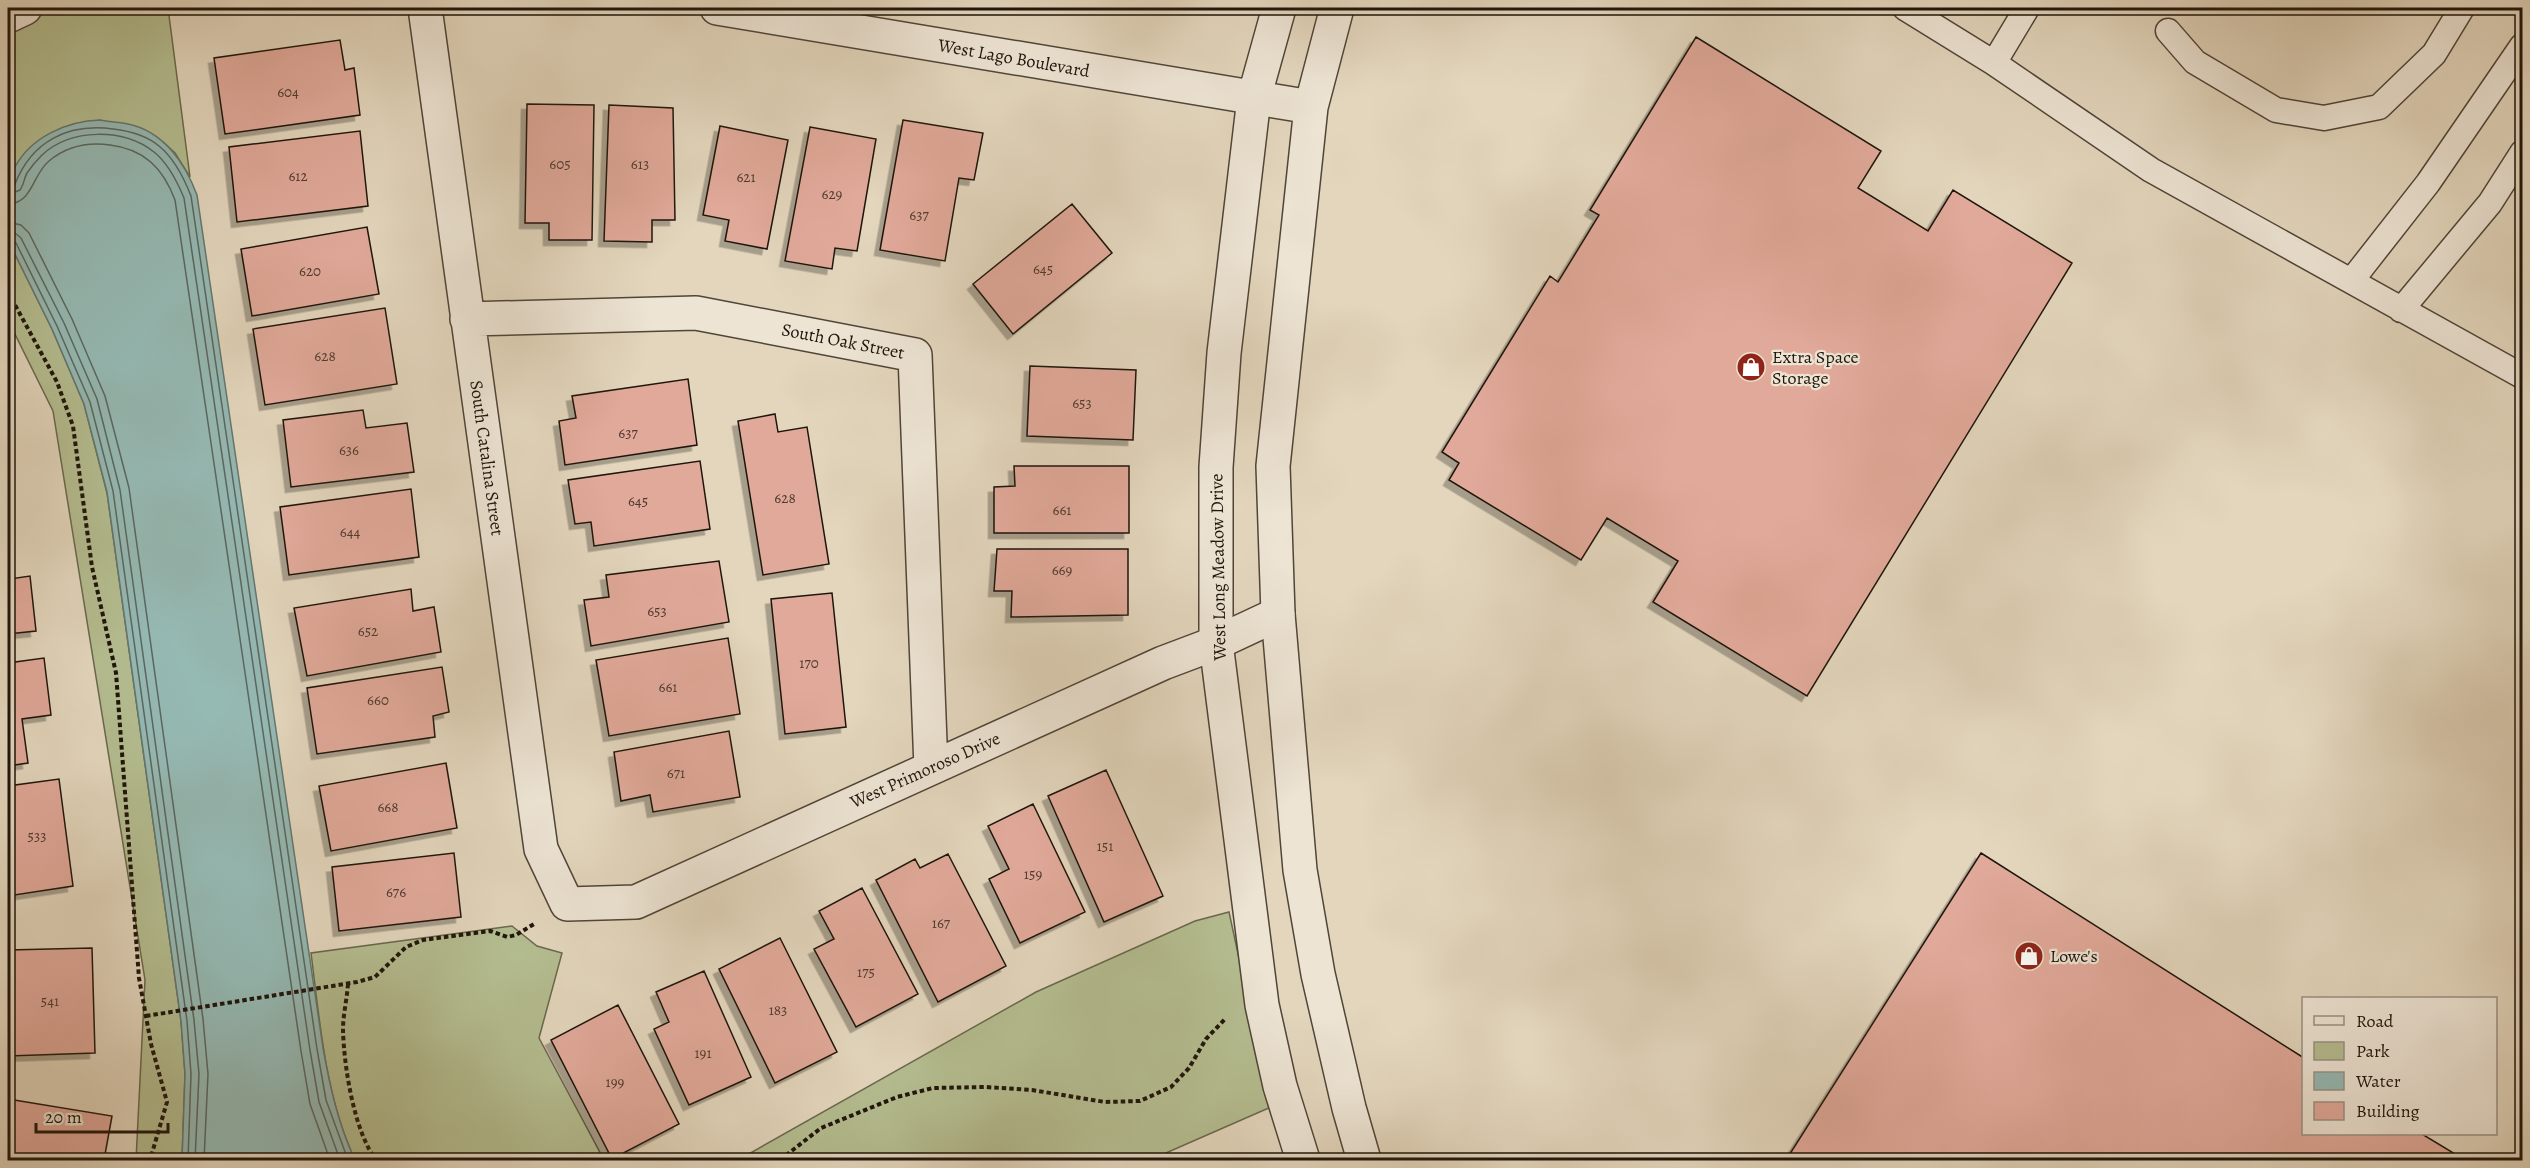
<svg xmlns="http://www.w3.org/2000/svg" width="2530" height="1168" font-family="Alegreya,serif">
	<style>
		.green { fill: #b4bd90; stroke: #69694e; stroke-width: 1.5 }
		.water { fill: #95b9b3; stroke: #657770; stroke-width: 1.5 }
		.lines { fill: none; stroke-linecap: round; stroke-linejoin: round }
		.shore { stroke: #5a6760; stroke-width: 1.5 }
		.building { fill: #e1a99a; stroke: #1e150c; stroke-width: 1.5; filter: url(#shadow) }
		.service-casing { stroke: #4f4538; stroke-width: 27 }
		.minor-casing { stroke: #4f4538; stroke-width: 36 }
		.tertiary-casing { stroke: #4f4538; stroke-width: 36 }
		.path { stroke: #1e150c; stroke-width: 4; stroke-dasharray: 4.5 3; stroke-linecap: butt }
		.service { stroke: #ede4d4; stroke-width: 24 }
		.minor { stroke: #ede4d4; stroke-width: 33 }
		.tertiary { stroke: #ede4d4; stroke-width: 33 }
		.labels { text-anchor: middle; dominant-baseline: central; stroke-width: 4.5; stroke-linejoin: round; paint-order: stroke }
		.number-label { font-size: 15px; fill: #4f3a30 }
		.street-label { font-size: 18px; fill: #1e150c; stroke: #ede4d4 }
		.poi-label { font-size: 18px; fill: #1e150c; stroke: #ede4d4; text-anchor: start }
	</style>
	<defs>
		<filter id="shadow"><feDropShadow dx="-5.5" dy="5.5" stdDeviation="0" flood-color="#0004"/></filter>
	</defs>
	<rect width="100%" height="100%" fill="#e3d6bd"/>
	<filter id="stains"><feTurbulence type="fractalNoise" baseFrequency=".00333" numOctaves="4"/><feColorMatrix values="0 0 0 0 .2 0 0 0 0 .09 0 0 0 0 .02 0 0 0 .5 -.17"/></filter>
	<radialGradient id="worn" r=".72"><stop offset=".6" stop-color="#630" stop-opacity="0"/><stop offset="1" stop-color="#630" stop-opacity=".3"/></radialGradient>
	<path class="green" d="M25,8H168L190,177L175,153L163,142L100,120L8,188V192V16Z
		M8,232L10,244L52,329L84,404L107,493L181,1021L185,1074L182,1160H136L145,980L53,411L8,320Z
		M1229,912L1271,1107L1150,1160H738L1036,992L1195,921Z
		M512,926L537,946L562,953L539,1038L604,1160H355C325,1095 320,1023 311,953Z"/>
	<path class="water" d="M100,120C109,122 119,122 128,124C163,131 185,163 197,195L323,1048C330,1087 338,1124 355,1160H182L185,1074L181,1021L107,492L84,404L52,329L10,244C6,221 3,188 15,167C31,137 67,121 100,120Z"/>
	<g class="lines">
		<path class="shore" d="M8,187L15,184C32,141 68,123 113,129C130,131 146,135 159,146C175,159 184,178 191,196L317,1049L326,1100L348,1160
			M8,195L20,190C24,185 24,178 27,173C31,167 37,160 42,155C71,128 123,128 154,152C168,163 177,181 184,198L310,1050L319,1102L340,1160
			M8,204C33,203 32,175 49,161C67,146 88,142 110,145C144,149 163,168 175,200L301,1051L310,1104L330,1160
			M8,222L21,225L29,233L72,319L105,396L129,488L203,1019L208,1074L204,1160
			M8,231L15,233L21,238L64,323L97,399L120,490L194,1020L199,1074L195,1160
			M8,239L16,243L57,326L90,402L113,491L187,1021L191,1074L188,1160"/>
	</g>
	<path class="building" d="M1696,37L1881,151L1858,188L1928,231L1953,190L2072,263L1807,696L1653,602L1678,561L1607,518L1581,560L1449,480L1459,463L1442,452L1550,276L1558,282L1599,215L1590,210Z
		M340,40L345,70L354,68L360,115L225,134L214,58Z
		M527,104L594,105L592,240H549V223H525Z
		M609,105L673,108L675,220H652V242L604,241Z
		M903,120L983,133L974,180L959,178L945,261L880,250Z
		M720,126L788,140L767,249L725,241L729,220L703,215Z
		M810,127L876,139L857,251L835,248L832,269L785,261Z
		M360,131L368,206L237,222L229,147Z
		M1072,204L1112,253L1013,334L973,284Z
		M367,227L379,294L252,316L241,249Z
		M385,308L397,384L265,405L253,329Z
		M1030,366L1136,370L1133,440L1027,436Z
		M688,379L697,445L565,465L559,421L576,418L572,396Z
		M363,410L366,428L407,423L414,472L291,487L283,420Z
		M775,414L778,432L807,427L829,564L763,575L738,421Z
		M700,461L710,529L594,546L591,522L575,524L568,480Z
		M1014,466H1129V533H994V487L1015,486Z
		M411,489L419,557L289,575L280,507Z
		M997,549H1128V615L1011,617L1012,591H994Z
		M8,556L10,579L30,576L36,631L8,634Z
		M719,561L729,622L591,646L584,600L609,597L606,575Z
		M411,589L413,611L434,607L441,652L307,676L294,608Z
		M832,593L846,727L785,734L771,599Z
		M728,638L740,714L609,736L596,660Z
		M44,658L51,715L22,719L28,763L8,766V663Z
		M442,667L449,712L433,716L435,737L317,754L307,688Z
		M729,731L740,797L653,812L650,795L621,801L614,752Z
		M446,763L457,828L331,851L319,786Z
		M1106,770L1163,896L1104,922L1048,796Z
		M59,779L73,886L8,896V786Z
		M1033,804L1085,912L1020,943L989,879L1009,869L988,826Z
		M454,853L461,917L339,931L332,867Z
		M1981,853L2304,1058V1134H2422L2465,1160H1786Z
		M948,854L1006,966L938,1002L876,880L915,859L920,868Z
		M862,888L918,994L856,1027L814,949L834,939L819,911Z
		M780,938L837,1052L775,1083L719,969Z
		M92,948L95,1053L8,1056V950Z
		M704,971L751,1077L689,1105L654,1029L669,1022L656,992Z
		M618,1005L679,1124L612,1159L551,1040Z
		M8,1099L112,1116L104,1160H8Z"/>
	<g class="lines">
		<g class="service-casing">
			<path id="service" d="M1905,8L1994,63L2151,170L2522,376
				M2168,31L2195,62L2276,110L2324,118L2379,107L2434,54L2462,8
				M1994,63L2027,8
				M2352,280L2428,183L2522,46
				M2401,310L2490,203L2522,153"/>
		</g>
		<g class="minor-casing">
			<path id="minor" d="M425,8L541,849L567,904L636,902L1163,663L1216,643L1278,614
				M467,319L696,313L915,355L931,768"/>
		</g>
		<g class="tertiary-casing">
			<path id="tertiary" d="M717,8L1311,107
				M1279,8L1254,98L1224,353L1216,467V643L1262,1005L1280,1086L1303,1160
				M1337,8L1311,107L1273,466L1278,614L1300,870L1318,974L1349,1108L1364,1160
				M8,16L25,8"/>
		</g>
		<path class="path" d="M8,292L57,382L73,426L92,567L116,673L139,978L151,1044L167,1102L150,1160
			M348,984C347,999 343,1015 343,1030C344,1067 354,1131 376,1160
			M146,1016L357,982L375,977L406,947L423,940L490,931L507,937L516,935L534,924
			M780,1160L821,1128L897,1097L933,1088L985,1087L1032,1090L1105,1102L1140,1101L1171,1087L1189,1068L1206,1039L1225,1019"/>
		<use href="#service" class="service"/>
		<use href="#minor" class="minor"/>
		<use href="#tertiary" class="tertiary"/>
	</g>
	<defs>
		<g id="shop-disc" transform="scale(1.5)"><circle r="9.5" fill="#8f2418" stroke="#ede4d4"/><path d="M-5-2.5h2.3a2.7 3.5 0 0 1 5.4 0H5L5.5 6h-11ZM-1.5-2.5h3a1.5 2.3 0 0 0-3 0Z" fill="#fff"/></g>
	</defs>
	<g fill-rule="evenodd">
		<use href="#shop-disc" x="1751" y="367"/>
		<use href="#shop-disc" x="2029" y="956"/>
	</g>
	<g class="labels">
		<g class="number-label">
			<text x="288" y="92">604</text>
			<text x="560" y="164">605</text>
			<text x="640" y="164">613</text>
			<text x="298" y="176">612</text>
			<text x="746" y="177">621</text>
			<text x="832" y="194">629</text>
			<text x="919" y="215">637</text>
			<text x="1043" y="269">645</text>
			<text x="310" y="271">620</text>
			<text x="325" y="356">628</text>
			<text x="1082" y="403">653</text>
			<text x="628" y="433">637</text>
			<text x="349" y="450">636</text>
			<text x="785" y="498">628</text>
			<text x="638" y="501">645</text>
			<text x="1062" y="510">661</text>
			<text x="350" y="532">644</text>
			<text x="1062" y="570">669</text>
			<text x="657" y="611">653</text>
			<text x="368" y="631">652</text>
			<text x="809" y="663">170</text>
			<text x="668" y="687">661</text>
			<text x="378" y="700">660</text>
			<text x="676" y="773">671</text>
			<text x="388" y="807">668</text>
			<text x="37" y="836">533</text>
			<text x="1105" y="846">151</text>
			<text x="1033" y="874">159</text>
			<text x="396" y="892">676</text>
			<text x="941" y="923">167</text>
			<text x="866" y="972">175</text>
			<text x="50" y="1001">541</text>
			<text x="778" y="1010">183</text>
			<text x="703" y="1053">191</text>
			<text x="615" y="1082">199</text>
		</g>
		<g class="street-label">
			<text transform="translate(1014 58) rotate(10)">West Lago Boulevard</text>
			<text transform="translate(843 341) rotate(11)">South Oak Street</text>
			<text transform="translate(487 458) rotate(82)">South Catalina Street</text>
			<text transform="translate(1218 567) rotate(-91)">West Long Meadow Drive</text>
			<text transform="translate(925 770) rotate(-24)">West Primoroso Drive</text>
		</g>
		<g class="poi-label">
			<text x="1772" y="357">Extra Space<tspan x="1772" dy="21">Storage</tspan></text>
			<text x="2050" y="956">Lowe's</text>
		</g>
	</g>
	<rect width="2530" height="1168" fill="none" stroke="#e3d6bd" stroke-width="30"/>
	<rect x="9" y="9" width="2512" height="1150" fill="none" stroke="#1e150c" stroke-width="3"/>
	<rect x="15" y="15" width="2500" height="1138" fill="none" stroke="#1e150c" stroke-width="1.5"/>
	<rect x="2302" y="997" width="195" height="138" fill="#ede4d4" stroke="#9a9184" stroke-width="1.5"/>
	<rect x="2314" y="1016" width="30" height="9" fill="#ede4d4" stroke="#9a9184" stroke-width="1.5"/>
	<text x="2356" y="1027" font-size="18" fill="#1e150c">Road</text>
	<rect x="2314" y="1042" width="30" height="18" fill="#b4bd90" stroke="#9a9184" stroke-width="1.5"/>
	<text x="2356" y="1057" font-size="18" fill="#1e150c">Park</text>
	<rect x="2314" y="1072" width="30" height="18" fill="#95b9b3" stroke="#9a9184" stroke-width="1.5"/>
	<text x="2356" y="1087" font-size="18" fill="#1e150c">Water</text>
	<rect x="2314" y="1102" width="30" height="18" fill="#e1a99a" stroke="#9a9184" stroke-width="1.5"/>
	<text x="2356" y="1117" font-size="18" fill="#1e150c">Building</text>
	<path d="M36 1123v9h132v-9" fill="none" stroke="#1e150c" stroke-width="3"/>
	<text x="45" y="1123" font-size="18" fill="#1e150c" stroke="#ede4d4" stroke-width="4.5" paint-order="stroke">20 m</text>
	<rect width="100%" height="100%" filter="url(#stains)"/>
	<rect width="100%" height="100%" fill="url(#worn)"/>
</svg>
